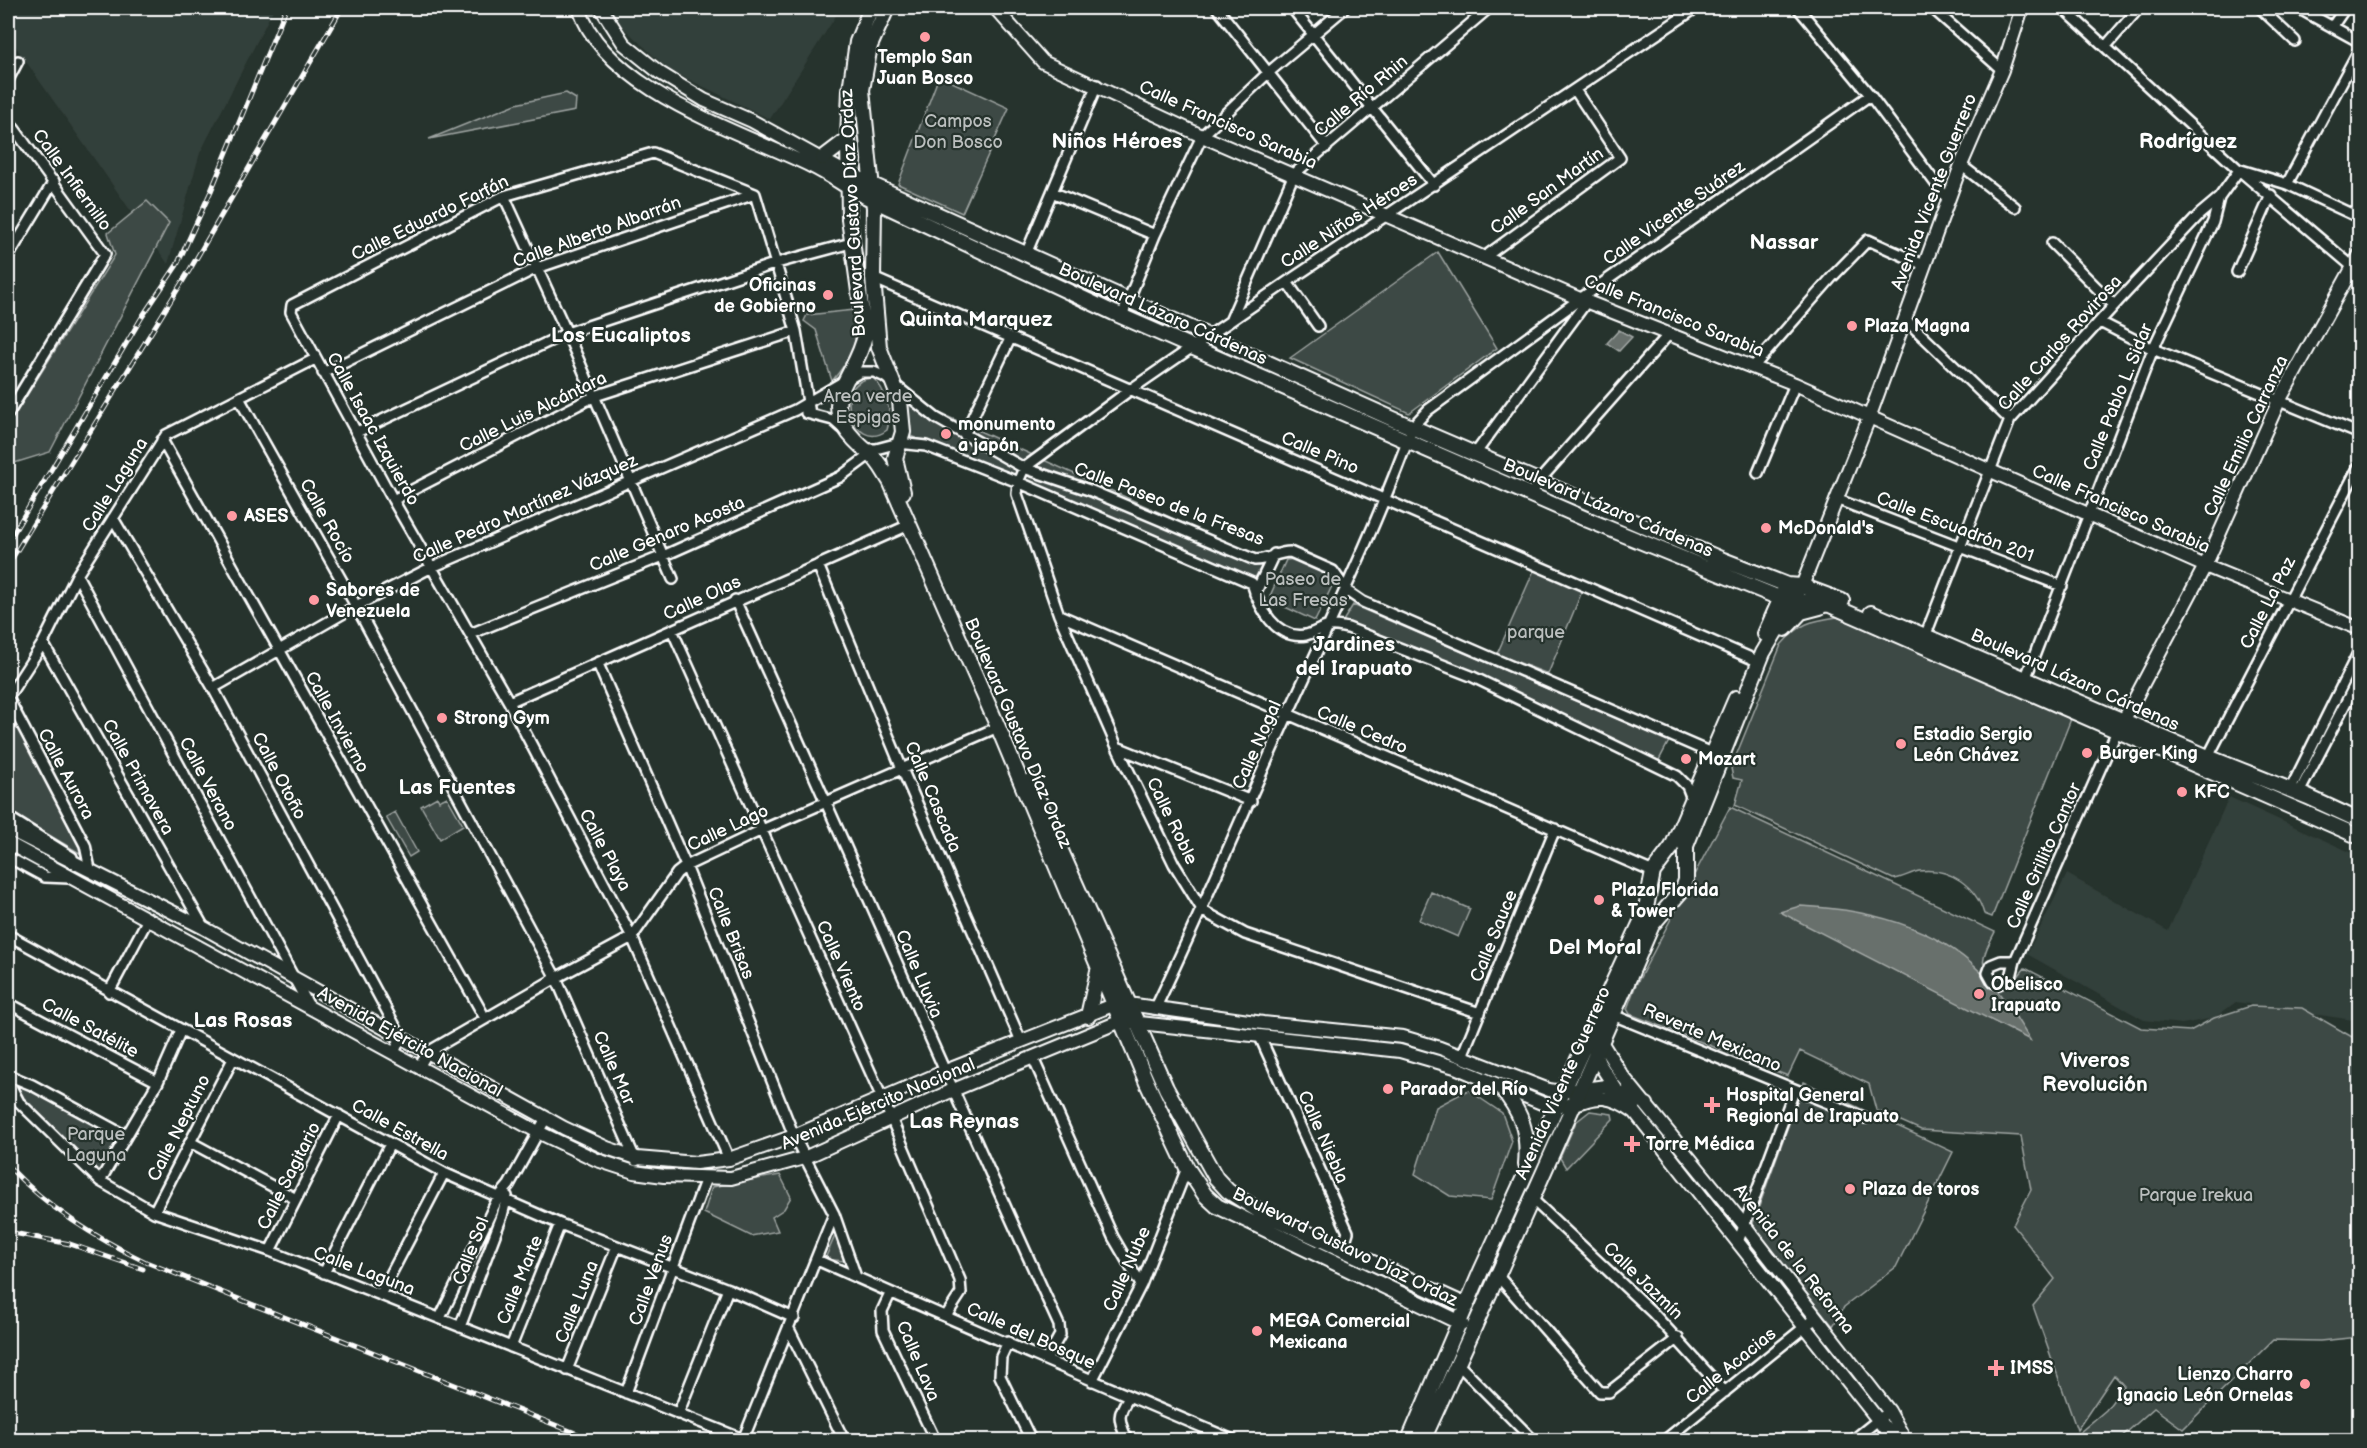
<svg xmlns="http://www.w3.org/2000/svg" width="2367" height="1448" font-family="'Balsamiq Sans',sans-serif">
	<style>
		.built { fill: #333f3a }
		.green { fill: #3e4944; stroke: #9ea4a2; stroke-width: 1.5 }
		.water { fill: #67706c; stroke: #a4a9a7; stroke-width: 1.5 }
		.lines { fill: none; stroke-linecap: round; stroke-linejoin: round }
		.street-casing { stroke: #fff; stroke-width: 14 }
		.secondary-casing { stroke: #fff; stroke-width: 16 }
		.primary-casing { stroke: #fff; stroke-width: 18 }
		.street { stroke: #26332d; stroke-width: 9 }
		.secondary { stroke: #26332d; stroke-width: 12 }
		.primary { stroke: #26332d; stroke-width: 14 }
		.rail-casing { stroke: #fff; stroke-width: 5 }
		.rail { stroke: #26332d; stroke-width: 3; stroke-dasharray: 9; stroke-linecap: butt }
		.poi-dot { fill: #ff9aa2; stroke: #26332d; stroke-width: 2 }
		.labels { text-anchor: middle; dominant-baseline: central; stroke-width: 4.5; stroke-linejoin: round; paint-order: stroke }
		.poi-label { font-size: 18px; font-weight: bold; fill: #fff; stroke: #26332d; text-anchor: start }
		.street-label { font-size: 18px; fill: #fff; stroke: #26332d }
		.park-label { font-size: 18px; fill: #bbbfbe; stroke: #26332d }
		.quarter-label { font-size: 21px; font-weight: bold; fill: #fff; stroke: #26332d }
	</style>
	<rect width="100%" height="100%" fill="#26332d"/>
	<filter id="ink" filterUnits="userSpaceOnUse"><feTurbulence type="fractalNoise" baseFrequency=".0167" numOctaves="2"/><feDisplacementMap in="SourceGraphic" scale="12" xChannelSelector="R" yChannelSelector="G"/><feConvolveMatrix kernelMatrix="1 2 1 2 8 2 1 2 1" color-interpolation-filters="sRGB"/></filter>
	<g filter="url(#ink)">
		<path class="built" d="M8,8H274L200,153L168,264L8,36Z
			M602,8H841L770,119L669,70Z
			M2229,797L2359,856V1021L2236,1002L2214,1018L2182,1024L2144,1020L2027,954L2067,874L2168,931Z"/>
		<path class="green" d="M939,76L1009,108L962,213L898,184Z
			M566,93L576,99L575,111L429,139L516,104Z
			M147,201L169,223L50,452L8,465V419L14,416L115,255L108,233Z
			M902,201L1402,425L1399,437L897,211Z
			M1438,252L1497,348L1409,413L1290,358Z
			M854,310C858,346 855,353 832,381L816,330L804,321L807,315Z
			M873,378C886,390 893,413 887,430C853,456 829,380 873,378Z
			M904,397L1265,560L1252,583L908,435Z
			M1416,435L1777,582L1773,592L1413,442Z
			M1294,559L1331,574L1335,580L1315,621L1272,601L1270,596L1286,560Z
			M1535,568L1583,589L1548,674L1497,654Z
			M1353,605L1669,741L1658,762L1343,621Z
			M1837,617L1923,651L2071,719L1992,917L1984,914C1976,886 1950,867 1919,871C1910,873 1901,879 1893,879L1735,805L1742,780L1733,778L1731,768L1781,645C1800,623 1810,621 1837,617Z
			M8,708L83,855L8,811Z
			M437,797L439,801L447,797L463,825L440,839L421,806Z
			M1730,807L1995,932C1982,957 1977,965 1996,988L2009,987L2025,968L2141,1028L2190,1031L2214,1018L2251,1006L2302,1008L2359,1041V1337L2320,1341L2273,1340L2183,1429L2154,1408L2118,1440H2078L2079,1433L2106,1410L2124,1386L2114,1375L2077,1430L2033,1306L2055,1279L2013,1225L2031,1190L2021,1136L1921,1130L1876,1110L1869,1084L1800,1051L1788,1076L1630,1014L1627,1009L1635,987Z
			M395,812L417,852L409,857L386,817Z
			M1431,892L1470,909L1458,937L1419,920Z
			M14,1082L32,1087L124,1137L102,1173C70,1150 31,1119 14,1082Z
			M1804,1082L1953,1152L1896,1267L1844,1307L1833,1326L1752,1226Z
			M1468,1090L1502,1113L1512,1141L1491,1200L1450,1196L1415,1174L1436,1107Z
			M1590,1111L1612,1114L1613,1119L1566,1168L1560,1158L1576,1122Z
			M780,1175L791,1197L784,1209L772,1217L778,1231L751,1236L704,1213L712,1187Z
			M837,1231L844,1261L825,1259Z"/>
		<path class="water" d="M1619,330L1632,337L1619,351L1607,343Z
			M1800,906C1868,909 1941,927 1988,980C2005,998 2017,1019 2030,1040L1780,912Z"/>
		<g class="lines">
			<g class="street-casing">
				<path id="street" d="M1217,8L1327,147
					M1292,8L1434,185
					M1798,8L1870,95L1948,200
					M1932,8L2002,70
					M2063,8L2239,170L2360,273
					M2260,8L2295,41
					M2298,8L2360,42
					M2332,27L2345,8
					M2106,46L2139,8
					M8,80L18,61
					M8,120L105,254L8,414
					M1961,165L2015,207
					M2241,170L2287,184L2360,218
					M2287,184L2360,48
					M1052,192L1155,235
					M755,194L796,331L810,414
					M504,196L567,333L673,579
					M2052,243L2114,305
					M1026,254L1097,85
					M1486,256L1620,158L1575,90
					M8,257L54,181
					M2237,272L2271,195
					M873,278L1753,659
					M1287,282L1318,326
					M1122,316L1155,235L1202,136L1269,72L1345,8
					M1231,319L1294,174L1489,8
					M1905,319L2010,420
					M2100,322L2153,349L2360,434
					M1753,367L1833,276L1868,240L1924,265
					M323,373L537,268L755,194
					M239,398L356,606L556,978L636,1161
					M806,413L833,420L842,428
					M357,432L567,333L777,263L851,243
					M964,435L1010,339
					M162,440L485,1018
					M863,449H876L899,443L926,446L1018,482L1252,583C1259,607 1275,640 1306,635C1314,633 1321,628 1329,626C1334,625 1342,627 1348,628L1471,676L1677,776L1687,786L1692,799
					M1475,454L1587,301
					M1758,473L1795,384
					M1531,495L1539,481L1669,334
					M1836,499L2062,586
					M393,500L595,396L796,331
					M113,518L213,688L401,1037L394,1053
					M818,565L902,769L1021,1041
					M77,575L310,1008
					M1255,594L1274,554
					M735,600C845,841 949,1085 1059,1325L1060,1335L1046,1360
					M1059,615L1653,872
					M672,630L891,1118L960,1280L961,1293L946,1316
					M470,634L663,556L840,477L871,454
					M1926,634L2010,420L2120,299L2200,214L2219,198L2239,170
					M43,643L204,928
					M598,664L686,866L794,1136L834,1214L856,1277
					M2026,677L2153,349L2213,222L2219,198
					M213,688L356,606L432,567L795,410L860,372H874L885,377L936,418L1024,468L1089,490L1255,560C1268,560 1277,552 1290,552L1333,571L1347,591L1363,602L1711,753
					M8,697L43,643L77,575L166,435L315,359
					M8,698L85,845L90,869
					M509,702L909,525
					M1117,747L1251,801
					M2208,757L2360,464
					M2290,790L2360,649
					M2299,793L2360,675
					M8,817L72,857
					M8,857L45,877L69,878
					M8,935L444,1173L560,1224L728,1289L794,1318
					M2015,961H2001L1991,965L1988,973L1993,982L1999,984L2011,977L2015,961L2117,731
					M109,992L148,919
					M8,1003L158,1082
					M1155,1009C1202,912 1243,812 1288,714C1332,618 1377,525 1413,426L1428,410L1580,299L1870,95
					M1480,1013L1245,934L1203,911L1174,864L1117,747L1059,615L1017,494L1018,482L1024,468L1130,390L1287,282L1696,8
					M1613,1015L1865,1118
					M1260,1037L1348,1232L1342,1250
					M1462,1056L1555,829
					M1033,1058L1113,1237L1141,1285
					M419,1067L428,1052L556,978L632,937L677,873L686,866L762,830L998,727
					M8,1075L32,1085L126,1136
					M8,1081L19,1102L100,1181L154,1212L270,1251L745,1440
					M192,1143L296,1199
					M729,1159L632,937L509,702L393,500L291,312L292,305L504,196L653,153L755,194
					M100,1181L158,1082L181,1030
					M1532,1199L1653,1313L1725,1392
					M154,1212L233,1059
					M1738,1242L1794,1091
					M270,1251L339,1115
					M817,1260C955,1321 1094,1382 1233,1440
					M324,1273L390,1144
					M1497,1275L1600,1392H1609L1678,1338
					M890,1294L882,1311L883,1330L935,1440
					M380,1295L444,1173
					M440,1318L498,1198L509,1185L546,1118
					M460,1327L502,1216L507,1196
					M789,1329L844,1440
					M1008,1342L1001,1357L1000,1376L1031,1440
					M511,1347L560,1224
					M1456,1362L1533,1440
					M567,1370L617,1246
					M1092,1381L1141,1285L1187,1168
					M626,1393L706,1178
					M678,1414L728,1289
					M743,1440L834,1214
					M1127,1440C1119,1420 1116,1416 1129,1397
					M1665,1440L1817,1317
					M1708,1440H1709
					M1853,1440L1883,1416"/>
			</g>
			<g class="secondary-casing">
				<path id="secondary" d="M579,8C605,90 739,131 811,166C824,172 837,181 850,189
					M601,8L624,44L660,73L704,100L752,121L850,175
					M995,8L1043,62L1202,136L1580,299L1795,384L2205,566L2360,629
					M1802,586L1869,418L1961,165L2002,70L2022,8
					M2119,729L2205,566L2278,403L2360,254
					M8,829L204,928L564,1128L607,1148L637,1158L696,1163L729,1159L794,1136L943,1072L1113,1005L1128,1004L1263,1023L1403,1037L1440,1048L1549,1090L1561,1092L1606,1086L1647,1104
					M8,843L538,1132L597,1160L634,1172L664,1176L731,1178L804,1158L951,1091L1121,1021L1400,1051L1455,1067L1544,1104C1587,1114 1589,1080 1635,1112
					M1588,1036L1599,1063L1618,1092
					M1600,1040L1621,1074L1745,1226L1889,1411L1905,1440
					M1631,1107L1894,1440"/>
			</g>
			<g class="primary-casing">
				<path id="primary" d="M871,8L857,42L850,90L848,139L849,219L865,335C861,356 849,371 841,391C830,418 852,439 870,454C879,461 884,472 890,481L998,727L1147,1083L1187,1168L1205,1195L1217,1206L1461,1323
					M887,8L870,46L862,90L874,208L873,278L879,347L900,401L903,432L895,458L903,492
					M823,158L848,139
					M850,175L1393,419L1723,560L1787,585L1802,586L1842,601
					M850,189L1114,313L1588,520L1782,599L1830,605L2360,837
					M1871,613L2208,757L2308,797L2360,821
					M1785,629L1801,612L1820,607
					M1765,634L1784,591
					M1030,781L1166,1088L1216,1178L1228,1191L1261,1212L1467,1306
					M1088,1016L1098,971
					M1500,1086C1521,1112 1529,1131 1526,1164
					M1409,1440L1481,1271L1645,913L1653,872L1672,847L1736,698
					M1423,1440C1501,1269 1578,1097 1652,925L1683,889L1686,880V846L1763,653L1797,595"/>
			</g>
			<use href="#street" class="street"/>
			<use href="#secondary" class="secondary"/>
			<use href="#primary" class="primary"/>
			<g class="rail-casing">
				<path id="rail" d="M8,542L142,317L177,265L211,191L286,8
					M8,565L189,271L342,8
					M8,1166C48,1208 94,1237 146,1262L593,1440
					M8,1232L70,1244L143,1269"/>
			</g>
			<use href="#rail" class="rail"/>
		</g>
	</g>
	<g class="poi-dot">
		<circle cx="925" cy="37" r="6"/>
		<circle cx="828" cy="295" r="6"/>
		<circle cx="1852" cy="326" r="6"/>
		<circle cx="946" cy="434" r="6"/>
		<circle cx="232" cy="516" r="6"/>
		<circle cx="1766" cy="528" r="6"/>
		<circle cx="314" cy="600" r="6"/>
		<circle cx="442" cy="718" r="6"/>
		<circle cx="1901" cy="744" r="6"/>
		<circle cx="2087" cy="753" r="6"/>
		<circle cx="1686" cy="759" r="6"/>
		<circle cx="2182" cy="792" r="6"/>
		<circle cx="1599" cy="900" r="6"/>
		<circle cx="1979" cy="994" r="6"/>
		<circle cx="1388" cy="1089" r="6"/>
		<path d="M1709 1096h6v6h6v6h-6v6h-6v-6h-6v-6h6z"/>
		<path d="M1629 1135h6v6h6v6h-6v6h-6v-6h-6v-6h6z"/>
		<circle cx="1850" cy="1189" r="6"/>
		<circle cx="1257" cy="1331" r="6"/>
		<path d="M1993 1359h6v6h6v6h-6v6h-6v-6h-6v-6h6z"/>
		<circle cx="2305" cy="1384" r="6"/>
	</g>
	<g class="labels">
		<g class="poi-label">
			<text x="925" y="57" text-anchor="middle">Templo San<tspan x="925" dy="21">Juan Bosco</tspan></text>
			<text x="816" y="285" text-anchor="end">Oficinas<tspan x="816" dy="21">de Gobierno</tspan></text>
			<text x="1864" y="326">Plaza Magna</text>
			<text x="958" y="424">monumento<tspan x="958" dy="21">a japón</tspan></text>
			<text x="244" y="516">ASES</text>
			<text x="1778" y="528">McDonald's</text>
			<text x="326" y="590">Sabores de<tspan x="326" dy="21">Venezuela</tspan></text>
			<text x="454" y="718">Strong Gym</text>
			<text x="1913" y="734">Estadio Sergio<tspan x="1913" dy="21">León Chávez</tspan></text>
			<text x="2099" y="753">Burger King</text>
			<text x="1698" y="759">Mozart</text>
			<text x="2194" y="792">KFC</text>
			<text x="1611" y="890">Plaza Florida<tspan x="1611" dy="21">&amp; Tower</tspan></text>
			<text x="1991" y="984">Obelisco<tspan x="1991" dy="21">Irapuato</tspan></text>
			<text x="1400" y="1089">Parador del Río</text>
			<text x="1726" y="1095">Hospital General<tspan x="1726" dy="21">Regional de Irapuato</tspan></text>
			<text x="1646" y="1144">Torre Médica</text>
			<text x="1862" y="1189">Plaza de toros</text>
			<text x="1269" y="1321">MEGA Comercial<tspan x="1269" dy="21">Mexicana</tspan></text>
			<text x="2010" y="1368">IMSS</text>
			<text x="2293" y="1374" text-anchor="end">Lienzo Charro<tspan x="2293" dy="21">Ignacio León Ornelas</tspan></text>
		</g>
		<g class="street-label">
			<text transform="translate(1361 96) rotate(-40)">Calle Río Rhin</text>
			<text transform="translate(1228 125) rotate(24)">Calle Francisco Sarabia</text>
			<text transform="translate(72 180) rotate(54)">Calle Infiernillo</text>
			<text transform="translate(1547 191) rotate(-36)">Calle San Martín</text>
			<text transform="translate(1934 192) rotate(-69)">Avenida Vicente Guerrero</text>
			<text transform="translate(853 213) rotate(-93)">Boulevard Gustavo Díaz Ordaz</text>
			<text transform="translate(1674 213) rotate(-35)">Calle Vicente Suárez</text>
			<text transform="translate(430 218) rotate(-26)">Calle Eduardo Farfán</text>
			<text transform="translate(1349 221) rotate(-33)">Calle Niños Héroes</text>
			<text transform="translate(597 232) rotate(-20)">Calle Alberto Albarrán</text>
			<text transform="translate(1163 314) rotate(24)">Boulevard Lázaro Cárdenas</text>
			<text transform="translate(1674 316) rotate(22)">Calle Francisco Sarabia</text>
			<text transform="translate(2060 343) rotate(-48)">Calle Carlos Rovirosa</text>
			<text transform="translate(2118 397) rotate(-68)">Calle Pablo L. Sidar</text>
			<text transform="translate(533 412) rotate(-26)">Calle Luis Alcántara</text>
			<text transform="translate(373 429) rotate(61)">Calle Isaac Izquierdo</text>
			<text transform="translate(2246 436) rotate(-65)">Calle Emilio Carranza</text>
			<text transform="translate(1320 453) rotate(23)">Calle Pino</text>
			<text transform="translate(115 485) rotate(-58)">Calle Laguna</text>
			<text transform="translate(1169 504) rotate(21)">Calle Paseo de la Fresas</text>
			<text transform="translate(1608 508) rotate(23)">Boulevard Lázaro Cárdenas</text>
			<text transform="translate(525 509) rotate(-24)">Calle Pedro Martínez Vázquez</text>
			<text transform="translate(2121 509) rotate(24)">Calle Francisco Sarabia</text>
			<text transform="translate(327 521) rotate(61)">Calle Rocío</text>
			<text transform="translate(1955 527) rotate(21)">Calle Escuadrón 201</text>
			<text transform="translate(667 534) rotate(-23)">Calle Genaro Acosta</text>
			<text transform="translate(702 598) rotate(-25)">Calle Olas</text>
			<text transform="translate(2268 603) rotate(-63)">Calle La Paz</text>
			<text transform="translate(2075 680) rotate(24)">Boulevard Lázaro Cárdenas</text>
			<text transform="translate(337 722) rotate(61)">Calle Invierno</text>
			<text transform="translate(1362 730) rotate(23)">Calle Cedro</text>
			<text transform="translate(1018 733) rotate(67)">Boulevard Gustavo Díaz Ordaz</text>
			<text transform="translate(1257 745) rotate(-66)">Calle Nogal</text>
			<text transform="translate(66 774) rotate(62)">Calle Aurora</text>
			<text transform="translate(279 776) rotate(62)">Calle Otoño</text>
			<text transform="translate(138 777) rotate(61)">Calle Primavera</text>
			<text transform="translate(208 784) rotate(62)">Calle Verano</text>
			<text transform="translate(933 797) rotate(67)">Calle Cascada</text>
			<text transform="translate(1172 821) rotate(64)">Calle Roble</text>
			<text transform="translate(728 828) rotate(-25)">Calle Lago</text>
			<text transform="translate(605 850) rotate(62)">Calle Playa</text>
			<text transform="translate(2044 856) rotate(-66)">Calle Grillito Cantor</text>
			<text transform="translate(731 933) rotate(68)">Calle Brisas</text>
			<text transform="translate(1494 936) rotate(-68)">Calle Sauce</text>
			<text transform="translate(841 966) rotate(66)">Calle Viento</text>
			<text transform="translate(919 974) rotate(67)">Calle Lluvia</text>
			<text transform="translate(90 1028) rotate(28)">Calle Satélite</text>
			<text transform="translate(1712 1038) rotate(23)">Reverte Mexicano</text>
			<text transform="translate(410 1042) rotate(29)">Avenida Ejército Nacional</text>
			<text transform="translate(614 1068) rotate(66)">Calle Mar</text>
			<text transform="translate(1563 1083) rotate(-66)">Avenida Vicente Guerrero</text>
			<text transform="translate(878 1104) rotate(-23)">Avenida Ejército Nacional</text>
			<text transform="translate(179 1128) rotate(-63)">Calle Neptuno</text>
			<text transform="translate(400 1130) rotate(29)">Calle Estrella</text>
			<text transform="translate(1323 1137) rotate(66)">Calle Niebla</text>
			<text transform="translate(289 1176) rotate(-63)">Calle Sagitario</text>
			<text transform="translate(1345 1247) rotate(26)">Boulevard Gustavo Díaz Ordaz</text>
			<text transform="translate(471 1251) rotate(-69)">Calle Sol</text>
			<text transform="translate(1794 1259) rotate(52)">Avenida de la Reforma</text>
			<text transform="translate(1127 1269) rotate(-66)">Calle Nube</text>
			<text transform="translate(364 1271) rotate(21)">Calle Laguna</text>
			<text transform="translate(520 1280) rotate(-68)">Calle Marte</text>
			<text transform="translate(651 1280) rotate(-70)">Calle Venus</text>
			<text transform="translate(1643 1281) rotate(44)">Calle Jazmín</text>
			<text transform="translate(577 1302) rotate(-68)">Calle Luna</text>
			<text transform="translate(1031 1336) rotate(24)">Calle del Bosque</text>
			<text transform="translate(918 1361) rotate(67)">Calle Lava</text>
			<text transform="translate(1731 1366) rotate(-39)">Calle Acacias</text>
		</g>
		<g class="park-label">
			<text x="958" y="121">Campos<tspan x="958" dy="21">Don Bosco</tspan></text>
			<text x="868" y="396">Area verde<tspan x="868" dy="21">Espigas</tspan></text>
			<text x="1303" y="579">Paseo de<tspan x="1303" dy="21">Las Fresas</tspan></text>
			<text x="1536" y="632">parque</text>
			<text x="96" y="1134">Parque<tspan x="96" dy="21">Laguna</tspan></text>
			<text x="2196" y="1195">Parque Irekua</text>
		</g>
		<g class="quarter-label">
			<text x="1117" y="141">Niños Héroes</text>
			<text x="2188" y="141">Rodríguez</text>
			<text x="1784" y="242">Nassar</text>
			<text x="976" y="319">Quinta Marquez</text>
			<text x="621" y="335">Los Eucaliptos</text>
			<text x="1354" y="644">Jardines<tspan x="1354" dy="24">del Irapuato</tspan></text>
			<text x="457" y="787">Las Fuentes</text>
			<text x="1595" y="947">Del Moral</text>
			<text x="243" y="1020">Las Rosas</text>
			<text x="2095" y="1060">Viveros<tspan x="2095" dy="24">Revolución</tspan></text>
			<text x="964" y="1121">Las Reynas</text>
		</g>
	</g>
	<rect width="2367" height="1448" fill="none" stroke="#26332d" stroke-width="30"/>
	<rect x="15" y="15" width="2337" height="1418" fill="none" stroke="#fff" stroke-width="2" filter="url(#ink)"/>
</svg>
